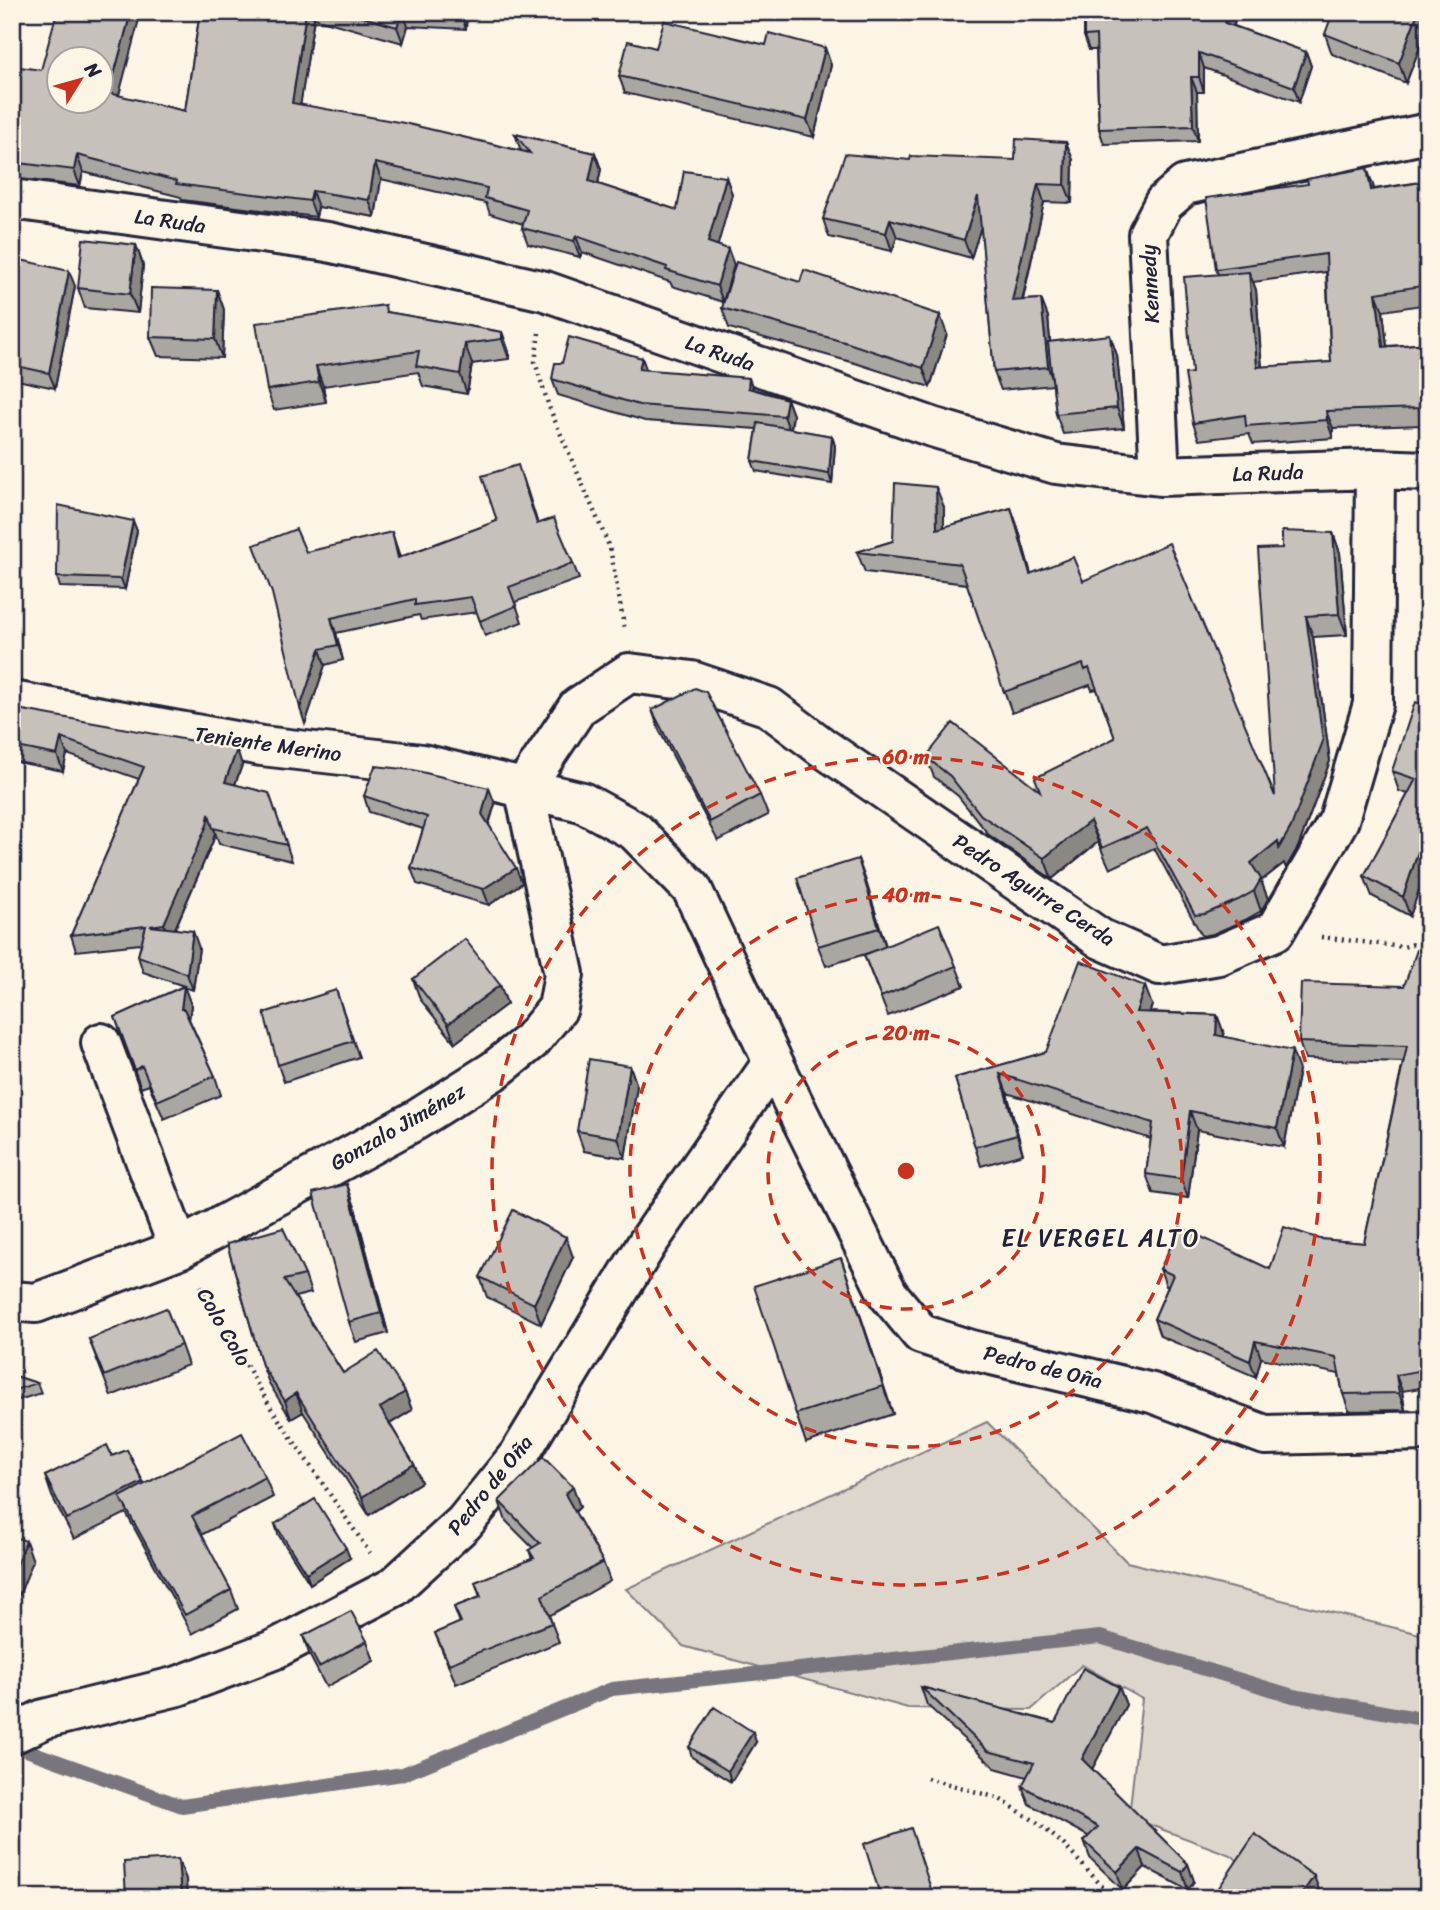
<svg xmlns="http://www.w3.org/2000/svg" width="1440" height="1910" font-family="Sriracha,sans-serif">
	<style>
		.green { fill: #dcd6cc; stroke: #7f7c84; stroke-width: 2 }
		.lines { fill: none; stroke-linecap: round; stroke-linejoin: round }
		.stream { stroke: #78757e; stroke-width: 14 }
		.minor-casing { stroke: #22223b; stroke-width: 44 }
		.path { stroke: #22223b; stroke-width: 4.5; stroke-dasharray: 2 5; stroke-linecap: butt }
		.minor { stroke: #fcf5e5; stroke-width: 38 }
		.wall { fill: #aaa6a1; stroke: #22223b; stroke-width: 2; fill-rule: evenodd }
		.shaded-wall { fill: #8b8783; stroke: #22223b; stroke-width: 2 }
		.building { fill: #c6c1bb; stroke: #22223b; stroke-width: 2; fill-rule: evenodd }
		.ring { fill: none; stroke: #c8321e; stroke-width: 3.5; stroke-dasharray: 12 9 }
		.labels { text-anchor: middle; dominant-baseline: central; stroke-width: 5; stroke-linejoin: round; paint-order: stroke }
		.street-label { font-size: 21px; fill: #22223b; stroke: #fcf5e5 }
		.quarter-label { font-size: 24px; letter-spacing: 2px; fill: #22223b; stroke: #fcf5e5 }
		.centre { fill: #c8321e; stroke: #fcf5e5; stroke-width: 3.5 }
		.ring-label { font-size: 21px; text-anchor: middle; font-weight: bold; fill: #c8321e; stroke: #fcf5e5; stroke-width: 5; stroke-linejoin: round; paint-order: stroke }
	</style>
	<rect width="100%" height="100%" fill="#fcf5e5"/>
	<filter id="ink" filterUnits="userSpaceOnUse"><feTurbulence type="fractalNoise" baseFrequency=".0143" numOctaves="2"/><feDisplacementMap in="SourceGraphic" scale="14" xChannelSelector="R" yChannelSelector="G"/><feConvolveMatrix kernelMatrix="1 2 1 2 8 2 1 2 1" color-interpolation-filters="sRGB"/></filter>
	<g filter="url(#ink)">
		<path class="green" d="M987,1422L1127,1562L1428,1636V1898H1270L1233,1856L1129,1817L1142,1699L1082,1665L1031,1710L908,1708L683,1646L626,1589Z"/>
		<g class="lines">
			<path class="stream" d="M12,1745L182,1806L403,1774L612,1689L1100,1637L1293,1696L1428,1720"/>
			<g class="minor-casing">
				<path id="minor" d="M12,199L328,242L545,291L932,427L1056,464L1160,476L1375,469L1428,471
					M1160,476L1148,234L1164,203L1185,185L1428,133
					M12,701L262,746L422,764L582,802L635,831L692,889L773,1062L888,1294L921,1334L971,1350L1152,1393L1265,1435L1428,1431
					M524,788L578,707L629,673L692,681L769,707L822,747L1101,939L1160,965L1219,955L1275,931L1339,820L1373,704L1375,469
					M101,1043L179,1249
					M12,1301L36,1303L179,1249L416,1120L495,1070L531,1041L558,1008L564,974L524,788
					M12,1734L44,1719L178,1686L273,1650L394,1587L464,1523L519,1455L647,1244L773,1062"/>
			</g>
			<path class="path" d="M539,333L535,362L549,407L610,548L625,631
				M1321,937L1403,947L1428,940
				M201,1286L271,1408L370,1553
				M927,1778L998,1798L1038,1823L1063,1844L1102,1886L1117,1898"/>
			<use href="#minor" class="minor"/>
		</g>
		<path class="wall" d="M200,12H467L466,29L408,26L403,43L314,18L300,105L521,151L515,134L595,153L601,169L598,184L677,210L726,177L732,194L717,246L734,265L723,302L672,286L670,282L582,252L580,257L528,244L522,228L523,224L490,214L486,203L381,179L375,217L318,207L316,217L182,200L181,197L83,172L80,186L12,178V66L119,96L185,111Z
			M1428,12V26L1406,83L1332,54L1325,34Z
			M1235,20L1234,26L1306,52L1311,66L1299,102L1204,68V92H1197L1198,141L1104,144L1099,129L1096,50H1089L1084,36Z
			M766,45L825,48L831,65L814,137L625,93L619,76L656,48Z
			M1066,142L1073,160L1072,203L1044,202L1023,300L1041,299L1048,317L1050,342L1117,355L1124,428L1063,434L1056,414L1053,385L1001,390L994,372L981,226L971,258L897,237L892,251L829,237L823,219L910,160H1015Z
			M1428,181V304L1383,311L1387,346L1428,343V432L1425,425L1333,428V438L1253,444L1249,434L1199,440L1193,423L1192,373L1218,274L1216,269L1373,185L1374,189ZM1326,272L1331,362L1262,367L1256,290L1253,282Z
			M136,245L143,265L138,313L85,308L78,288Z
			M12,258L75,286L55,388L12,379Z
			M800,282L947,334L930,387L855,363L729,328L722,308Z
			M217,290L224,310L222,358L158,356L150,337Z
			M387,312L502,332L509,352V359L472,364L467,394L423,386L418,372L323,386L326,402L274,410L267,390Z
			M642,358L646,370L753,389L787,399L793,415L791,429L832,436L835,446L832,484L756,471L752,461L757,429L645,421L558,395L552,379L562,363Z
			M524,480L538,524L573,563L579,579L515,602L522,622L485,636L477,612L421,620L419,615L336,633L343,660L325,665L305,724L306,552L397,548L400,557L497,521Z
			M944,507V527L1011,508L1018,528L1031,574L1083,581L1275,796L1282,548L1333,533L1340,553L1347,635L1313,637L1330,761L1298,847L1286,868L1284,863L1261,881L1268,899L1261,911L1245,920L1213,934L1202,936L1154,848L1110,869L1098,842L1052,879L989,835L958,796L934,777L926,757L1040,791L1115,738L1097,689L1092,690L1090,685L1012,713L967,584L865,572L857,552L893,541Z
			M133,521L137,531L125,589L60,587L57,577Z
			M1428,530V585H1424L1420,575Z
			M1428,706V864L1410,916L1372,896L1364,876L1408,794L1399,791L1392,771Z
			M12,708L242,765L235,785L269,793L292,861L219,844L215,832L213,841L175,929L199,948L193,990L184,987L191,1005L189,1019L215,1076L221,1095L164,1119L149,1085L141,1088L115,1017L184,986L143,972L138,956L141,944L76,951L71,935L139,779L67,754L63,771L12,761Z
			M652,710L760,795L768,815L718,841L659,730Z
			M364,796L495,804L489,825L522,883L489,905L417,884L411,868L423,829L369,812Z
			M858,859L886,946L956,966L964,986L888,1016L864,955L875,951L826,966L818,946Z
			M1428,954V1387L1402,1391L1405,1410L1349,1411L1343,1394L1339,1374L1261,1358L1256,1377L1160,1336L1154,1319L1168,1287L1166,1286L1160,1269H1270L1320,1239L1364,1243L1403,1062L1305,1059L1299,1042L1404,986Z
			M413,979L500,985L507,1004L455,1043L420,999Z
			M336,990L359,1057L284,1082L278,1065Z
			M1152,1005L1150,1012L1217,1015L1224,1034V1037L1299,1070L1284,1147L1197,1130L1188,1198L1153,1193L1146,1174L1151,1139L1007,1093L1023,1154L981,1166L975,1147L955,1078L1046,1052Z
			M630,1066L637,1086L625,1158L584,1151L577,1131Z
			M354,1204L388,1333L356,1342L349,1322Z
			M227,1244L305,1275L311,1293L295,1297L343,1373L405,1392L412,1410L390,1424L414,1464L421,1482L369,1515L303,1412L291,1419L269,1383L262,1365Z
			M573,1257L541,1324L487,1297L480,1277Z
			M851,1287L893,1414L806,1443L796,1414Z
			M89,1339L181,1345L188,1365L111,1396Z
			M12,1375L37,1383L41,1393L12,1402Z
			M127,1450L144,1484L265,1477L273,1497L201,1535L231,1590L238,1609L192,1634L126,1513L74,1539L52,1496L45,1476L112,1456Z
			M573,1487L580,1507L575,1512L603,1562L610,1581L549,1616L559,1642L456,1684L435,1633L460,1623L454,1607L480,1597L475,1582L532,1559L529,1550L533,1548L506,1521L499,1501Z
			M275,1524L350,1558L310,1584L278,1534Z
			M303,1636L367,1641L374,1661L326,1687L310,1656Z
			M921,1687L1055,1723L1119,1687L1126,1705L1092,1769L1188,1864L1194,1881L1188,1890L1145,1867L1123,1890L1090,1858L1084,1841L1088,1836L1029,1804L1022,1786L1027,1777L995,1768L927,1705Z
			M756,1742L731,1782L692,1757L689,1747Z"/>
		<path class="shaded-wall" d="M131,12H141L115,110L109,93Z
			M306,12H312L314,18L298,120L292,103Z
			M402,12H403L408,26L403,43L397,27Z
			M460,12H467L466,29Z
			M1228,12H1232L1235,20L1230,38L1225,23Z
			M1418,12H1428V26L1406,83L1399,63Z
			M825,48L831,65L814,137L807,120Z
			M1306,52L1311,66L1299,102L1294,87Z
			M1199,53L1204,68V92L1199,77Z
			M1191,77L1197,92L1198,141L1193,126Z
			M1066,142L1073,160L1072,203L1065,185Z
			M595,153L601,169L595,197L589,181Z
			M77,155L83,172L80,186L74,170Z
			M375,163L381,179L375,217L369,200Z
			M1367,168L1373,185L1377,207L1371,190Z
			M726,177L732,194L714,259L708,242Z
			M1038,184L1044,202L1018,319L1012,301Z
			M312,191L318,207L316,217L310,201Z
			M978,196L985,214L971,258L964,240Z
			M890,219L897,237L892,251L886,233Z
			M576,236L582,252L580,257L574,241Z
			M136,245L143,265L138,313L130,294Z
			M728,249L734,265L723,302L717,286Z
			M69,271L75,286L55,388L49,373Z
			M1249,272L1256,290L1263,385L1257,367Z
			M217,290L224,310L222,358L215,339Z
			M1376,293L1383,311L1389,364L1383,347Z
			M1041,299L1048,317L1054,385L1048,367Z
			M940,315L947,334L930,387L923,368Z
			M502,332L509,352V359L502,339Z
			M1110,335L1117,355L1124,428L1117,408Z
			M465,344L472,364L467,394L460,374Z
			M642,358L648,374L639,369Z
			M316,366L323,386L326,402L319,382Z
			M749,378L755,394L748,388Z
			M787,399L793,415L790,432L784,416Z
			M1326,411L1333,428V438L1327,420Z
			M832,436L835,446L832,484L829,474Z
			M936,487L944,507V549L937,529Z
			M1011,508L1018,528L1037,595L1030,574Z
			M133,521L137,531L125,589L121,579Z
			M392,532L397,548L403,573L398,558Z
			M1333,533L1340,553L1347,635L1339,614Z
			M1306,616L1313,637L1330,761L1298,847L1286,868L1284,863L1261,881L1268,899L1261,911L1254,891L1251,863L1278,841Z
			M331,618L336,633L343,660L338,645Z
			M320,649L325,665L305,724L300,708Z
			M61,738L67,754L63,771L57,755Z
			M237,749L242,765L230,798L225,782Z
			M489,788L495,804L487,829L482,814Z
			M209,814L215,832L213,841L170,940L164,924Z
			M1090,821L1098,842L1052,879L1044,858Z
			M1428,822V864L1410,916L1403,897Z
			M858,859L865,878L886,947L879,928Z
			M516,868L522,883L489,905L483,889Z
			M193,931L199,948L193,990L187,974Z
			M500,985L507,1004L455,1043L448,1024Z
			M184,986L191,1005L188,1028L181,1009Z
			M1145,986L1152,1005L1143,1031L1136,1012Z
			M1217,1015L1224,1034L1223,1054L1216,1035Z
			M1292,1051L1299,1070L1284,1147L1277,1128Z
			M630,1066L637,1086L625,1158L618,1138Z
			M1000,1074L1007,1093L1023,1154L1017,1135Z
			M1190,1111L1197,1130L1188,1198L1181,1179Z
			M347,1184L354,1204L388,1333L381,1313Z
			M566,1237L573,1257L541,1324L534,1304Z
			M841,1258L851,1287L893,1414L883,1386Z
			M1255,1341L1261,1358L1256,1377L1250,1361Z
			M1396,1375L1402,1391L1405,1410L1399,1393Z
			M405,1392L412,1410L386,1426L380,1408Z
			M296,1393L303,1412L291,1419L285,1401Z
			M414,1464L421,1482L369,1515L362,1497Z
			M573,1487L580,1507L572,1514L565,1494Z
			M26,1541L33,1561L14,1608L12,1603V1575Z
			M346,1548L350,1558L310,1584L306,1573Z
			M1119,1687L1126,1705L1088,1777L1082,1759Z
			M753,1732L756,1742L731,1782L728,1771Z
			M1139,1849L1145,1867L1123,1890L1117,1872Z
			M178,1859L186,1879L187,1898H181Z
			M1188,1864L1194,1881L1188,1890L1182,1872Z
			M1314,1876L1321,1895L1319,1898H1299Z"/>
		<path class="building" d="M57,12H131L109,93L185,111L200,12H306L292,103L404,123L530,153L515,134L595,153L589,181L677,210L684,171L726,177L708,242L728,249L717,286L666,270L667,267L576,236L574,241L522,228L527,210L485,198L487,188L375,163L369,200L312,191L310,201L176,184L177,181L77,155L74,170L12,162V66L41,70ZM60,60H102V102H60Z
			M346,12H402L397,27Z
			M1084,12H1228L1225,23L1306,52L1294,87L1199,53V77H1191L1193,126L1099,129L1096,35L1084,36Z
			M1333,12H1418L1399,63L1325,34Z
			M664,21L766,45L769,33L825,48L807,120L619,76L628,41L656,48Z
			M1016,139L1066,142L1065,185L1038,184L1012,301L1041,299L1048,367L994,372L978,196L964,240L890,219L886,233L823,219L845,154L910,160L911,156L1015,160Z
			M1367,168L1371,190L1428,181V285L1376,293L1383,347L1428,343V421L1424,422L1423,408L1326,411L1327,420L1246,426L1245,415L1193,423L1185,374L1192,373L1184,277L1249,272L1257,367L1331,362L1326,254L1216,269L1206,198L1308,184L1307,179Z
			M83,239L136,245L130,294L78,288Z
			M12,258L69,271L49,373L12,365Z
			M736,262L800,282L804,270L940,315L923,368L848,343L722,308Z
			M151,288L217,290L215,339L150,337Z
			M385,305L386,312L502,332V339L465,344L460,374L416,366L419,351L316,366L319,382L267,390L256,323Z
			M1110,335L1117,408L1056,414L1048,342Z
			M569,337L642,358L639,369L749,378L748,388L787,399L784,416L639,405L552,379L555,363H562Z
			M758,423L832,436L829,474L752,461Z
			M518,465L537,524L554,518L573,563L509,587L516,606L480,621L471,597L415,605V599L331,618L338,645L320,649L300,708L272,593L254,545L296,529L306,552L392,532L398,558L497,521L482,476Z
			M895,483L936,487L937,529L1011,508L1030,574L1073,557L1083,581L1169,543L1275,796L1258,549L1282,548V531L1333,533L1339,614L1306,616L1323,741L1291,827L1279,848L1278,841L1251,863L1261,879L1254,891L1238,900L1205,914L1195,915L1147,828L1102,848L1090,821L1044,858L981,815L950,776L926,757L953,723L1040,791L1035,778L1115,738L1089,668L1085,670L1083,664L1004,692L960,564L857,552L893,541Z
			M58,505L133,521L121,579L57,577Z
			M1421,529L1428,530V575H1420Z
			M695,688L706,692L760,795L710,822L652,710Z
			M1415,702L1428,706V822L1403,897L1364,876L1416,779L1392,771Z
			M12,708L237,749L225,782L269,793L287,845L213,828L209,814L207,825L164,924L150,926L193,931L187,974L138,956L146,926L71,935L144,767L61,738L57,755L12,746Z
			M375,766L413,770L489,788L482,814L516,868L483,889L411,868L427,817L364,796Z
			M858,859L879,928L818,946L797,878Z
			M939,924L956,966L881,997L864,955Z
			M465,939L500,985L448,1024L413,979Z
			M1417,950L1428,954V1369L1396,1375L1399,1393L1343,1394L1336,1357L1255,1341L1250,1361L1154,1319L1173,1275L1160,1269L1180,1227L1270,1269L1284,1227L1320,1239L1364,1243L1407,1046L1299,1042L1301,983L1404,986Z
			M1080,961L1145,986L1136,1012L1217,1015L1216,1035L1292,1051L1277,1128L1190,1111L1181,1179L1146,1174L1153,1123L1000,1074L1017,1135L975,1147L955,1078L1046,1052Z
			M184,986L181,1009H184L215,1076L157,1101L142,1066L135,1070L115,1017Z
			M336,990L353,1041L278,1065L264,1013Z
			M589,1059L630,1066L618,1138L577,1131Z
			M347,1184L381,1313L349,1322L313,1193Z
			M513,1210L566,1237L534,1304L480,1277Z
			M283,1228L305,1275L284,1280L343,1373L378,1351L405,1392L380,1408L414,1464L362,1497L296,1393L285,1401L262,1365L227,1244Z
			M841,1258L883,1386L796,1414L754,1286Z
			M166,1308L181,1345L104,1376L89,1339Z
			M12,1375L37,1383L12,1391Z
			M242,1433L265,1477L192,1516L231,1590L185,1615L120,1497Z
			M107,1445L112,1456L127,1450L143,1482L67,1519L45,1476Z
			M543,1457L573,1487L565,1494L603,1562L542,1596L552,1623L449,1664L435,1633L461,1622L454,1607L481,1597L475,1582L534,1558L529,1550L540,1543L499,1501Z
			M315,1499L346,1548L306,1573L275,1524Z
			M12,1536L26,1541L12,1575Z
			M351,1611L367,1641L319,1667L303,1636Z
			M1083,1668L1119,1687L1082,1759L1188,1864L1182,1872L1139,1849L1117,1872L1084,1841L1098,1827L1022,1786L1034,1763L988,1751L921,1687L1055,1723Z
			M714,1707L753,1732L728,1771L689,1747Z
			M911,1828L934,1898H881L864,1844Z
			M1255,1834L1314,1876L1299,1898H1212Z
			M178,1859L181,1898H126L124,1862Z
			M399,1889L437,1898H397Z
			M594,1893L601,1898H592Z"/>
	</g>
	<g class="ring">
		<circle cx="906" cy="1171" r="138"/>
		<circle cx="906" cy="1171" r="276"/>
		<circle cx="906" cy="1171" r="414"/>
	</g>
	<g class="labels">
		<g class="street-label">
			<text transform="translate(170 221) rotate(8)">La Ruda</text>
			<text transform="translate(1150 284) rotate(-93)">Kennedy</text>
			<text transform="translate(720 353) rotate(19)">La Ruda</text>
			<text transform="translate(1268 473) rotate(-2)">La Ruda</text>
			<text transform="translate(268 744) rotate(8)">Teniente Merino</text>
			<text transform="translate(1034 890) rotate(33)">Pedro Aguirre Cerda</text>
			<text transform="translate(398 1127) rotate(-30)">Gonzalo Jiménez</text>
			<text transform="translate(224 1327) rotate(60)">Colo Colo</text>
			<text transform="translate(1043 1367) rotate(14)">Pedro de Oña</text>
			<text transform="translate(490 1485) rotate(-51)">Pedro de Oña</text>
		</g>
		<g class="quarter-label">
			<text x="1101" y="1238">EL VERGEL ALTO</text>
		</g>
	</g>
	<circle cx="906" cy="1171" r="10" class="centre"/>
	<g class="ring-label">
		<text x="906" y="764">60 m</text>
		<text x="906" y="902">40 m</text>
		<text x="906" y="1040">20 m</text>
	</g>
	<rect width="1440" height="1910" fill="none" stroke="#fcf5e5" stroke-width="42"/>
	<rect x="21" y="21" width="1398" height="1868" fill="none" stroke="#22223b" stroke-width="2.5" filter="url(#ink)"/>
	<g transform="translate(80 80) rotate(53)"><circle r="33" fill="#fcf5e5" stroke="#a5a1a1" stroke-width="2"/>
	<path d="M0-5L12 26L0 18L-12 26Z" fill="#c8321e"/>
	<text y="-10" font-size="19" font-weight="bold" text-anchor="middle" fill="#22223b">N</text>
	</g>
</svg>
